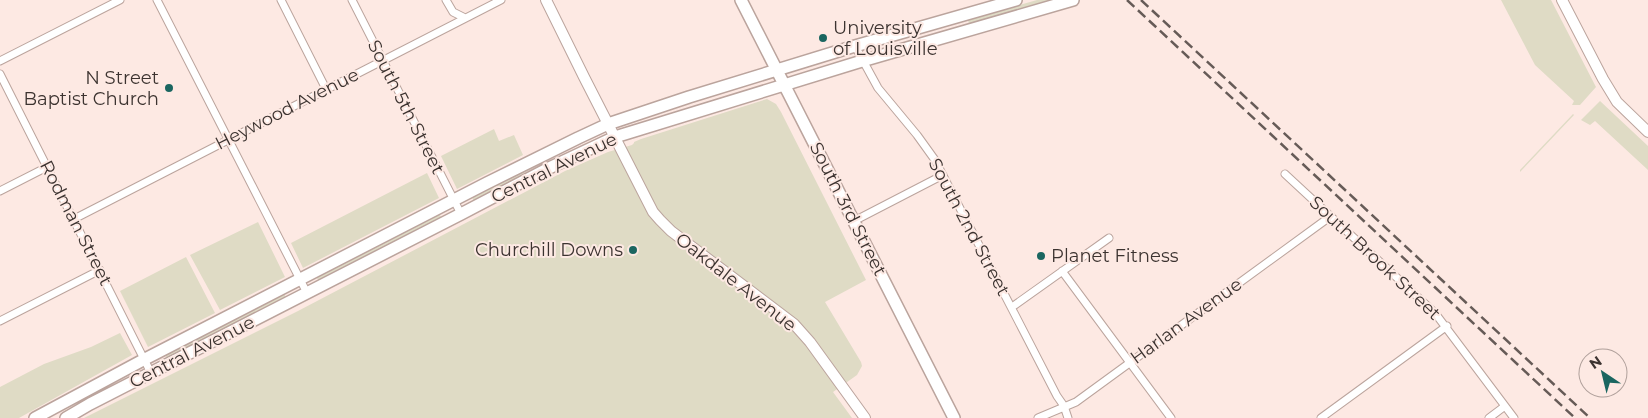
<svg xmlns="http://www.w3.org/2000/svg" width="1648" height="418" font-family="Montserrat,sans-serif">
	<style>
		.green { fill: #dfdbc5 }
		.lines { fill: none; stroke-linecap: round; stroke-linejoin: round }
		.street-casing { stroke: #bba49d; stroke-width: 9 }
		.secondary-casing { stroke: #bba49d; stroke-width: 12 }
		.primary-casing { stroke: #bba49d; stroke-width: 14 }
		.street { stroke: #fff; stroke-width: 7 }
		.secondary { stroke: #fff; stroke-width: 10 }
		.primary { stroke: #fff; stroke-width: 11 }
		.rail { stroke: #665b57; stroke-width: 2.5; stroke-dasharray: 10 5; stroke-linecap: butt }
		.poi-dot { fill: #1a6660; stroke: #fde9e3; stroke-width: 2 }
		.labels { text-anchor: middle; dominant-baseline: central; stroke-width: 4; stroke-linejoin: round; paint-order: stroke }
		.poi-label { font-size: 18px; fill: #3c3330; stroke: #fde9e3; text-anchor: start }
		.street-label { font-size: 18px; fill: #3c3330; stroke: #fde9e3 }
	</style>
	<rect width="100%" height="100%" fill="#fde9e3"/>
	<path class="green" d="M1037,0H1055L969,24L968,20Z
		M1501,0H1551L1596,87L1580,105H1572L1574,101L1535,65Z
		M767,99L776,104L781,112L866,280L825,302L861,362L862,366L857,375L833,392L852,418H84L298,311L565,171L608,152L632,145L634,143V142L641,139Z
		M1600,101L1648,146V170L1595,121L1590,125L1581,120Z
		M1573,114L1574,115L1520,172V170Z
		M494,129L499,141L514,135L523,155L457,189L441,156Z
		M544,160L545,161L474,202L472,197Z
		M427,173L439,198L303,268L291,243Z
		M439,214L442,218L319,281L316,277Z
		M258,222L285,277L220,310L190,255Z
		M186,257L215,313L148,347L120,291Z
		M284,293L286,298L167,359L165,354Z
		M120,333L132,355L19,418H0V387L44,364L91,347Z"/>
	<g class="lines">
		<g class="street-casing">
			<path id="street" d="M157,0L307,293
				M281,0L326,89
				M352,0L461,214
				M446,0L453,12L465,18
				M855,46L878,88L917,135L935,160L1057,396L1064,406L1068,418
				M0,61L120,0
				M0,74L151,373
				M1285,174L1435,313L1514,418
				M0,191L47,167
				M74,219L501,0
				M854,221L943,175
				M1062,271L1171,418
				M1012,307L1109,238
				M0,321L100,270
				M1038,418L1076,402L1331,216
				M1321,418L1447,326
				M1489,418L1505,406"/>
		</g>
		<g class="secondary-casing">
			<path id="secondary" d="M546,0L584,77L653,212L660,220L671,231L794,324L810,342L865,418
				M1562,0L1603,79L1617,102L1648,132"/>
		</g>
		<g class="primary-casing">
			<path id="primary" d="M741,0L954,418
				M35,418L145,359L487,183L578,138L608,124L689,97L855,46L1016,0
				M66,418L90,404L461,214L547,169L615,137L862,61L1073,0"/>
		</g>
		<use href="#street" class="street"/>
		<use href="#secondary" class="secondary"/>
		<use href="#primary" class="primary"/>
		<path class="rail" d="M1127,0L1575,418
			M1141,0L1590,418"/>
	</g>
	<g class="poi-dot">
		<circle cx="823" cy="38" r="5"/>
		<circle cx="169" cy="88" r="5"/>
		<circle cx="633" cy="250" r="5"/>
		<circle cx="1041" cy="256" r="5"/>
	</g>
	<g class="labels">
		<g class="poi-label">
			<text x="833" y="28">University<tspan x="833" dy="21">of Louisville</tspan></text>
			<text x="159" y="78" text-anchor="end">N Street<tspan x="159" dy="21">Baptist Church</tspan></text>
			<text x="623" y="250" text-anchor="end">Churchill Downs</text>
			<text x="1051" y="256">Planet Fitness</text>
		</g>
		<g class="street-label">
			<text transform="translate(406 107) rotate(63)">South 5th Street</text>
			<text transform="translate(287 109) rotate(-27)">Heywood Avenue</text>
			<text transform="translate(554 168) rotate(-26)">Central Avenue</text>
			<text transform="translate(848 209) rotate(63)">South 3rd Street</text>
			<text transform="translate(76 223) rotate(63)">Rodman Street</text>
			<text transform="translate(969 227) rotate(62)">South 2nd Street</text>
			<text transform="translate(1375 258) rotate(43)">South Brook Street</text>
			<text transform="translate(736 282) rotate(38)">Oakdale Avenue</text>
			<text transform="translate(1186 321) rotate(-36)">Harlan Avenue</text>
			<text transform="translate(192 352) rotate(-27)">Central Avenue</text>
		</g>
	</g>
	<g transform="translate(1603 373) rotate(325)"><circle r="24" fill="#fde9e3" stroke="#b0a09b"/>
	<path d="M0-4L9 19L0 12L-9 19Z" fill="#1a6660"/>
	<text y="-8" font-size="14" font-weight="bold" text-anchor="middle" fill="#3c3330">N</text>
	</g>
</svg>
